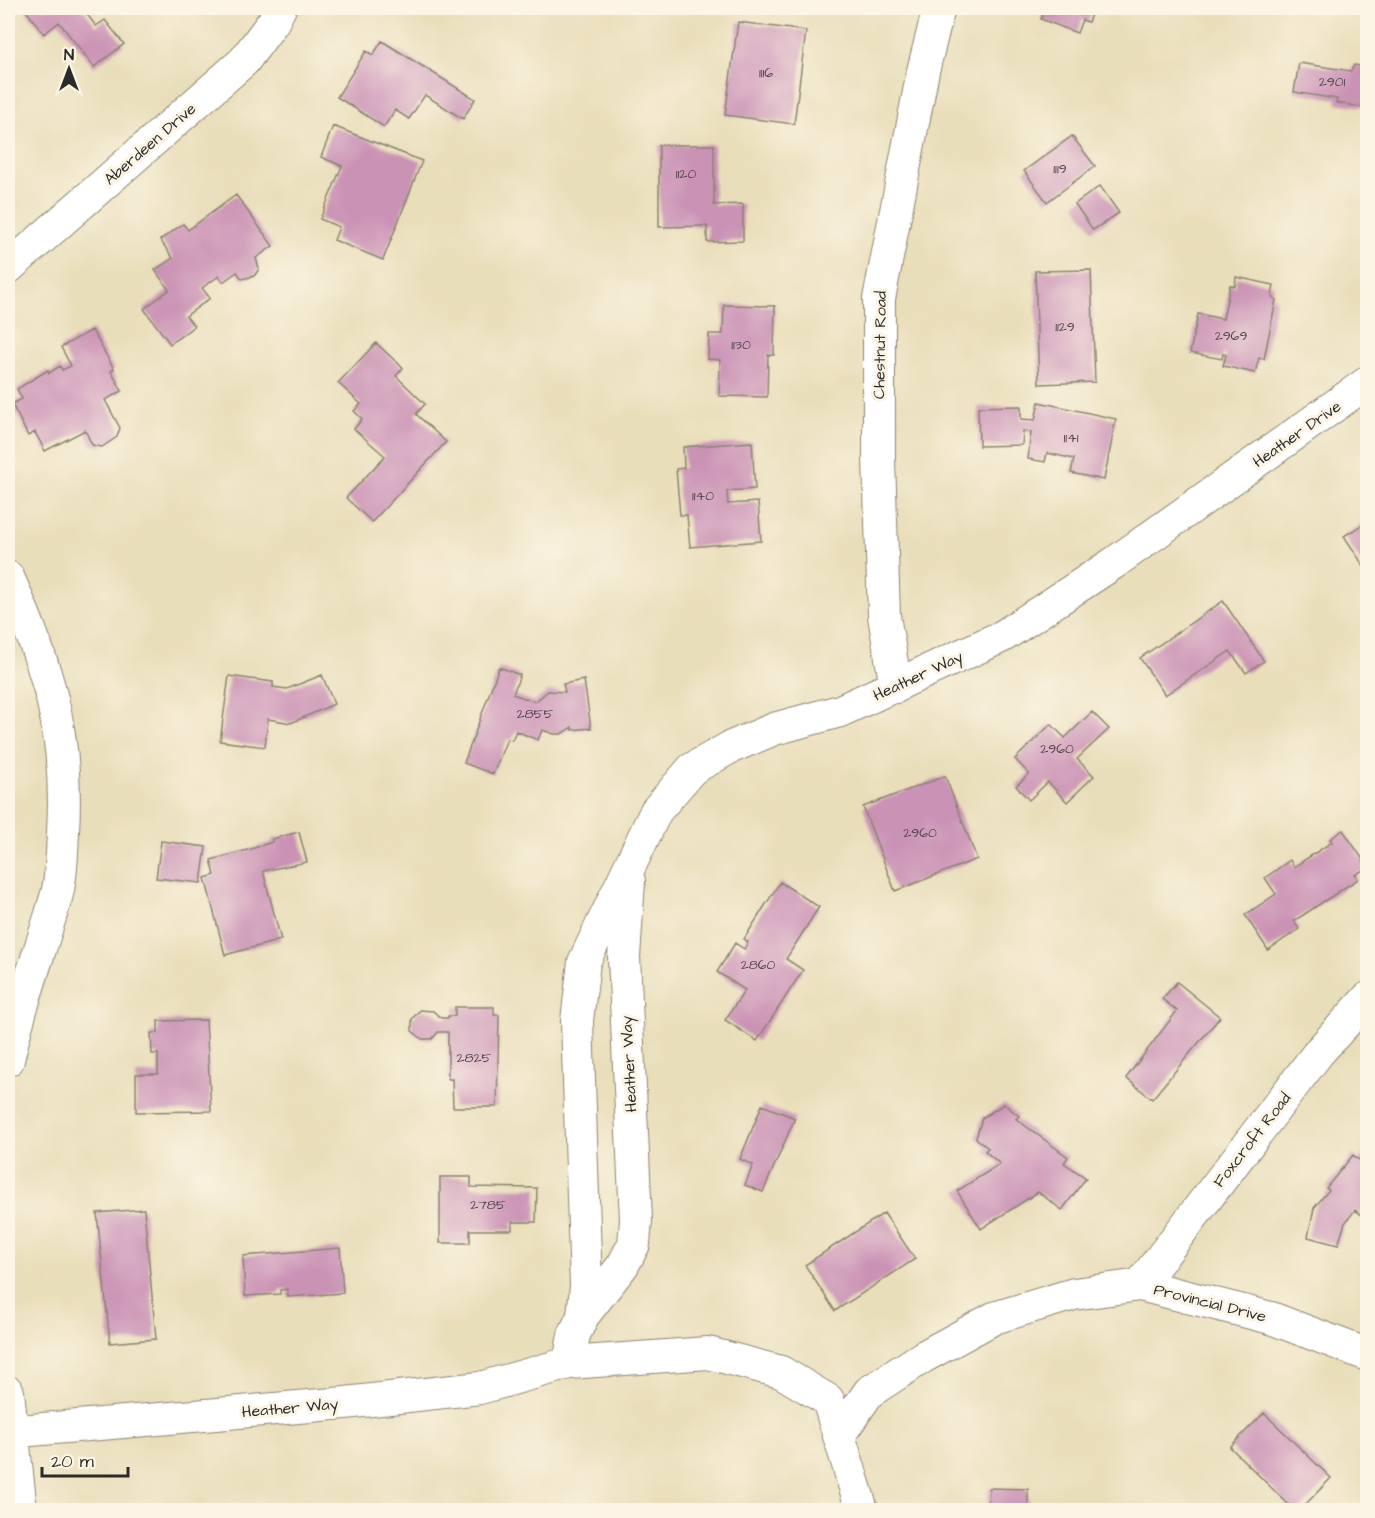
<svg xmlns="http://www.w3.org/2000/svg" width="1375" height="1518" font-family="'Architects Daughter',sans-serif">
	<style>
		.building { fill: #ca92b5 }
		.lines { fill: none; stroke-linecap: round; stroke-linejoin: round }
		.minor-casing { stroke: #8a8472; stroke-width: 34 }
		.minor { stroke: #fff; stroke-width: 32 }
		.labels { text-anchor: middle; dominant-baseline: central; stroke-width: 6; stroke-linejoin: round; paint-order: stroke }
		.number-label { font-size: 14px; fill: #53454e }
		.street-label { font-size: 16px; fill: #2b2b2b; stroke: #fcf5e5 }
	</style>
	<rect width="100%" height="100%" fill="#fcf5e5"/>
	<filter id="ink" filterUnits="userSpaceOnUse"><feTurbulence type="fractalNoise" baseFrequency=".0167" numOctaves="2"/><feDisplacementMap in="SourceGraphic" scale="12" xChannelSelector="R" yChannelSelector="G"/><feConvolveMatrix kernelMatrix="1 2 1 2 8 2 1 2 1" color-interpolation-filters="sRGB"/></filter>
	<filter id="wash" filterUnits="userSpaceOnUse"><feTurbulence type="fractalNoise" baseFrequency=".008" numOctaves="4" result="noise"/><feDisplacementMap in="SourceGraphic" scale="24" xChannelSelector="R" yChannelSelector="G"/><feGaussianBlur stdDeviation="1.35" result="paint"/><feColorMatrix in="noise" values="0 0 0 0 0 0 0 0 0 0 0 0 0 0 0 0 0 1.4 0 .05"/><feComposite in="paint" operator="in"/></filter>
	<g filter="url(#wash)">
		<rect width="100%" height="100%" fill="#e9deba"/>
		<g id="blocks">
			<path class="building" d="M24,8H82L96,26L105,20L124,44L94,67L59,22L44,34Z
				M1045,8H1094L1088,22L1082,20L1077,33L1041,19Z
				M738,22L806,31L794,124L725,115Z
				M382,41L475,99L463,119L425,95L409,119L395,110L384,127L337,97L366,51L373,55Z
				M1299,63L1351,71L1354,65L1366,67L1368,108L1336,103L1337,99L1294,92Z
				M333,126L422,161L383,260L334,240L339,227L320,219L342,166L321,157Z
				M1072,136L1095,166L1047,202L1024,171Z
				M659,145H714V205L743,204V241L707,242V226L659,227Z
				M1100,186L1119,213L1093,230L1075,204Z
				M236,195L273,246L256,258L259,269L254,276L242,279L237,272L223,282L219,276L202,288L210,298L186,316L194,326L170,344L144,309L169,290L155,270L173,258L160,240L183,224L188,230Z
				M1091,270L1095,382L1039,384L1035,271Z
				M1236,277L1274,285L1272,296L1276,300L1264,359L1259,358L1255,373L1223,366L1226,355L1223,354L1222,359L1190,353L1198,314L1223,319L1230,285L1235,286Z
				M724,305L775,306L774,355H768L767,397L719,396L720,360L708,359L709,334H723Z
				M92,330L114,369L111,371L122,391L105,400L120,428L117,437L102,447L92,445L85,430L45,451L35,432L28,436L12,404L22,399L17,389L48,370L49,373L60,366L62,370L71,366L61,347Z
				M376,343L403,368L396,376L425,404L416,414L446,442L372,522L346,498L385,456L354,429L362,419L354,411L361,404L338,383Z
				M1039,402L1116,419L1104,480L1071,473L1074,459L1047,453L1045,462L1028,459L1031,432L1023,431L1022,445L979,446L978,407L1021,406V419L1035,420Z
				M752,442L755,489L727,491L728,504L758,502L761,541L690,547L687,515H680L676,469L684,468L683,447Z
				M1368,521V566L1365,568L1344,536Z
				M1223,601L1264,661L1246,673L1230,651L1165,695L1140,658Z
				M499,667L520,675L513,694L535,702L548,691L565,692L563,684L584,680L591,728L572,730V727L561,734H554L542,730L538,740L516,731L512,740L507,739L493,774L464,763Z
				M322,675L334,704L291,723L268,719L265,747L220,741L229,676L273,682V687L287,689Z
				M1092,712L1109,729L1077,759L1094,776L1067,802L1048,782L1029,800L1016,786L1029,774L1015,759L1051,724L1065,738Z
				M945,776L977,859L895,891L863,807Z
				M1343,830L1368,867L1355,875L1358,879L1294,921L1299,929L1268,950L1245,915L1276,894L1265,878L1290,860L1294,867L1332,842L1330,839Z
				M299,832L307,862L263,871L281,940L225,955L205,878L215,875L211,860L251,849L272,842V839Z
				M161,841L206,847L201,883L156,878Z
				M780,882L819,907L786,959L803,970L757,1041L725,1020L745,990L717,972L735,943L744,949L748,942L744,939Z
				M1177,982L1220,1017L1152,1099L1126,1078L1177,1011L1162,999Z
				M455,1007H494V1015H499L497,1107H453L452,1079H448V1032H438L432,1039H422L412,1031V1019L420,1010L433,1011L441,1018H448V1016H455Z
				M206,1020L211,1111L136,1112V1074H158V1054H152L151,1033H158V1021Z
				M1004,1104L1019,1116L1016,1119L1068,1157L1064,1163L1086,1178L1062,1210L1038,1192L981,1229L957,1191L1000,1164L985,1151L988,1148L976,1138L982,1118Z
				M762,1105L795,1118L763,1192L745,1185L753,1165L740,1159Z
				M1368,1149V1220L1355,1210L1345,1223L1338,1245L1308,1237L1314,1208L1329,1190L1326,1188L1353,1155L1359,1160Z
				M440,1177H471V1187L537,1188L536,1222H512V1230H470V1243H440Z
				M144,1209L156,1339L110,1343L97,1213Z
				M884,1213L915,1259L835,1311L805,1265Z
				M340,1248L343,1293L288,1297L287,1289L280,1290V1294L245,1296L243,1256Z
				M1264,1413L1331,1478L1300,1510H1294L1230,1447Z
				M989,1488L1028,1489V1510H988Z"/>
		</g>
	</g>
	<g filter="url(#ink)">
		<use href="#blocks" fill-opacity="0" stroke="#8a8472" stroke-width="1.5"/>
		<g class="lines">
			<g class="minor-casing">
				<path id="minor" d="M8,268L244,61L273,22L280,8
					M8,577C47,664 69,734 63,831C62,852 62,874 57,894C41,950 20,1004 8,1060
					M896,687L884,616L879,458V299L923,71L939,8
					M1140,1285L1319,1052L1368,998
					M583,1316L586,1286L577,1021L584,962L656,811L692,769L729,748L774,729L840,711L1003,636L1114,563L1368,382
					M569,1363L574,1335L583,1316L623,1265L634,1244L636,1220L624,957L629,881
					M8,1392L21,1510
					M8,1432L345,1403L480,1388L569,1363L708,1353L781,1372L828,1400L862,1510
					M840,1434L869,1392L923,1357L994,1318L1074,1294L1140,1285L1271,1318L1368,1355"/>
			</g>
			<use href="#minor" class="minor"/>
		</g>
	</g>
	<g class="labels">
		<g class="number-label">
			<text x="766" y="73">1116</text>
			<text x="1332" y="82">2901</text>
			<text x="1060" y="169">1119</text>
			<text x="686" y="174">1120</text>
			<text x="1065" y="327">1129</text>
			<text x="1231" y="336">2969</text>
			<text x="741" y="345">1130</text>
			<text x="1071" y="438">1141</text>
			<text x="703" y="496">1140</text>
			<text x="535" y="714">2855</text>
			<text x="1057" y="749">2960</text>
			<text x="920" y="833">2960</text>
			<text x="758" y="965">2860</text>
			<text x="474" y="1058">2825</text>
			<text x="488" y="1205">2785</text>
		</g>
		<g class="street-label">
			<text transform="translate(150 144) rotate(-41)">Aberdeen Drive</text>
			<text transform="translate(880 345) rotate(-89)">Chestnut Road</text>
			<text transform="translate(1297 434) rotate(-35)">Heather Drive</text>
			<text transform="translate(918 676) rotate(-25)">Heather Way</text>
			<text transform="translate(629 1064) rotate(-93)">Heather Way</text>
			<text transform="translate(1252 1140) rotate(-52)">Foxcroft Road</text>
			<text transform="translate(1210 1303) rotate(14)">Provincial Drive</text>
			<text transform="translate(290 1408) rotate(-5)">Heather Way</text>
		</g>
	</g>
	<rect width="1375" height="1518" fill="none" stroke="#fcf5e5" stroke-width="30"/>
	<g transform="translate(69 69)" stroke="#fcf5e5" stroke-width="4.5" paint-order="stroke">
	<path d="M0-4.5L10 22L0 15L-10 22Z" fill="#2b2b2b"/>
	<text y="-9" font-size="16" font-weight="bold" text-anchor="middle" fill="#2b2b2b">N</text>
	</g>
	<path d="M42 1467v9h86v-9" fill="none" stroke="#2b2b2b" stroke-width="3"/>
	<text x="51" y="1467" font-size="18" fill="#2b2b2b" stroke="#fcf5e5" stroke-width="4.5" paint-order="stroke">20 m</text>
</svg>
